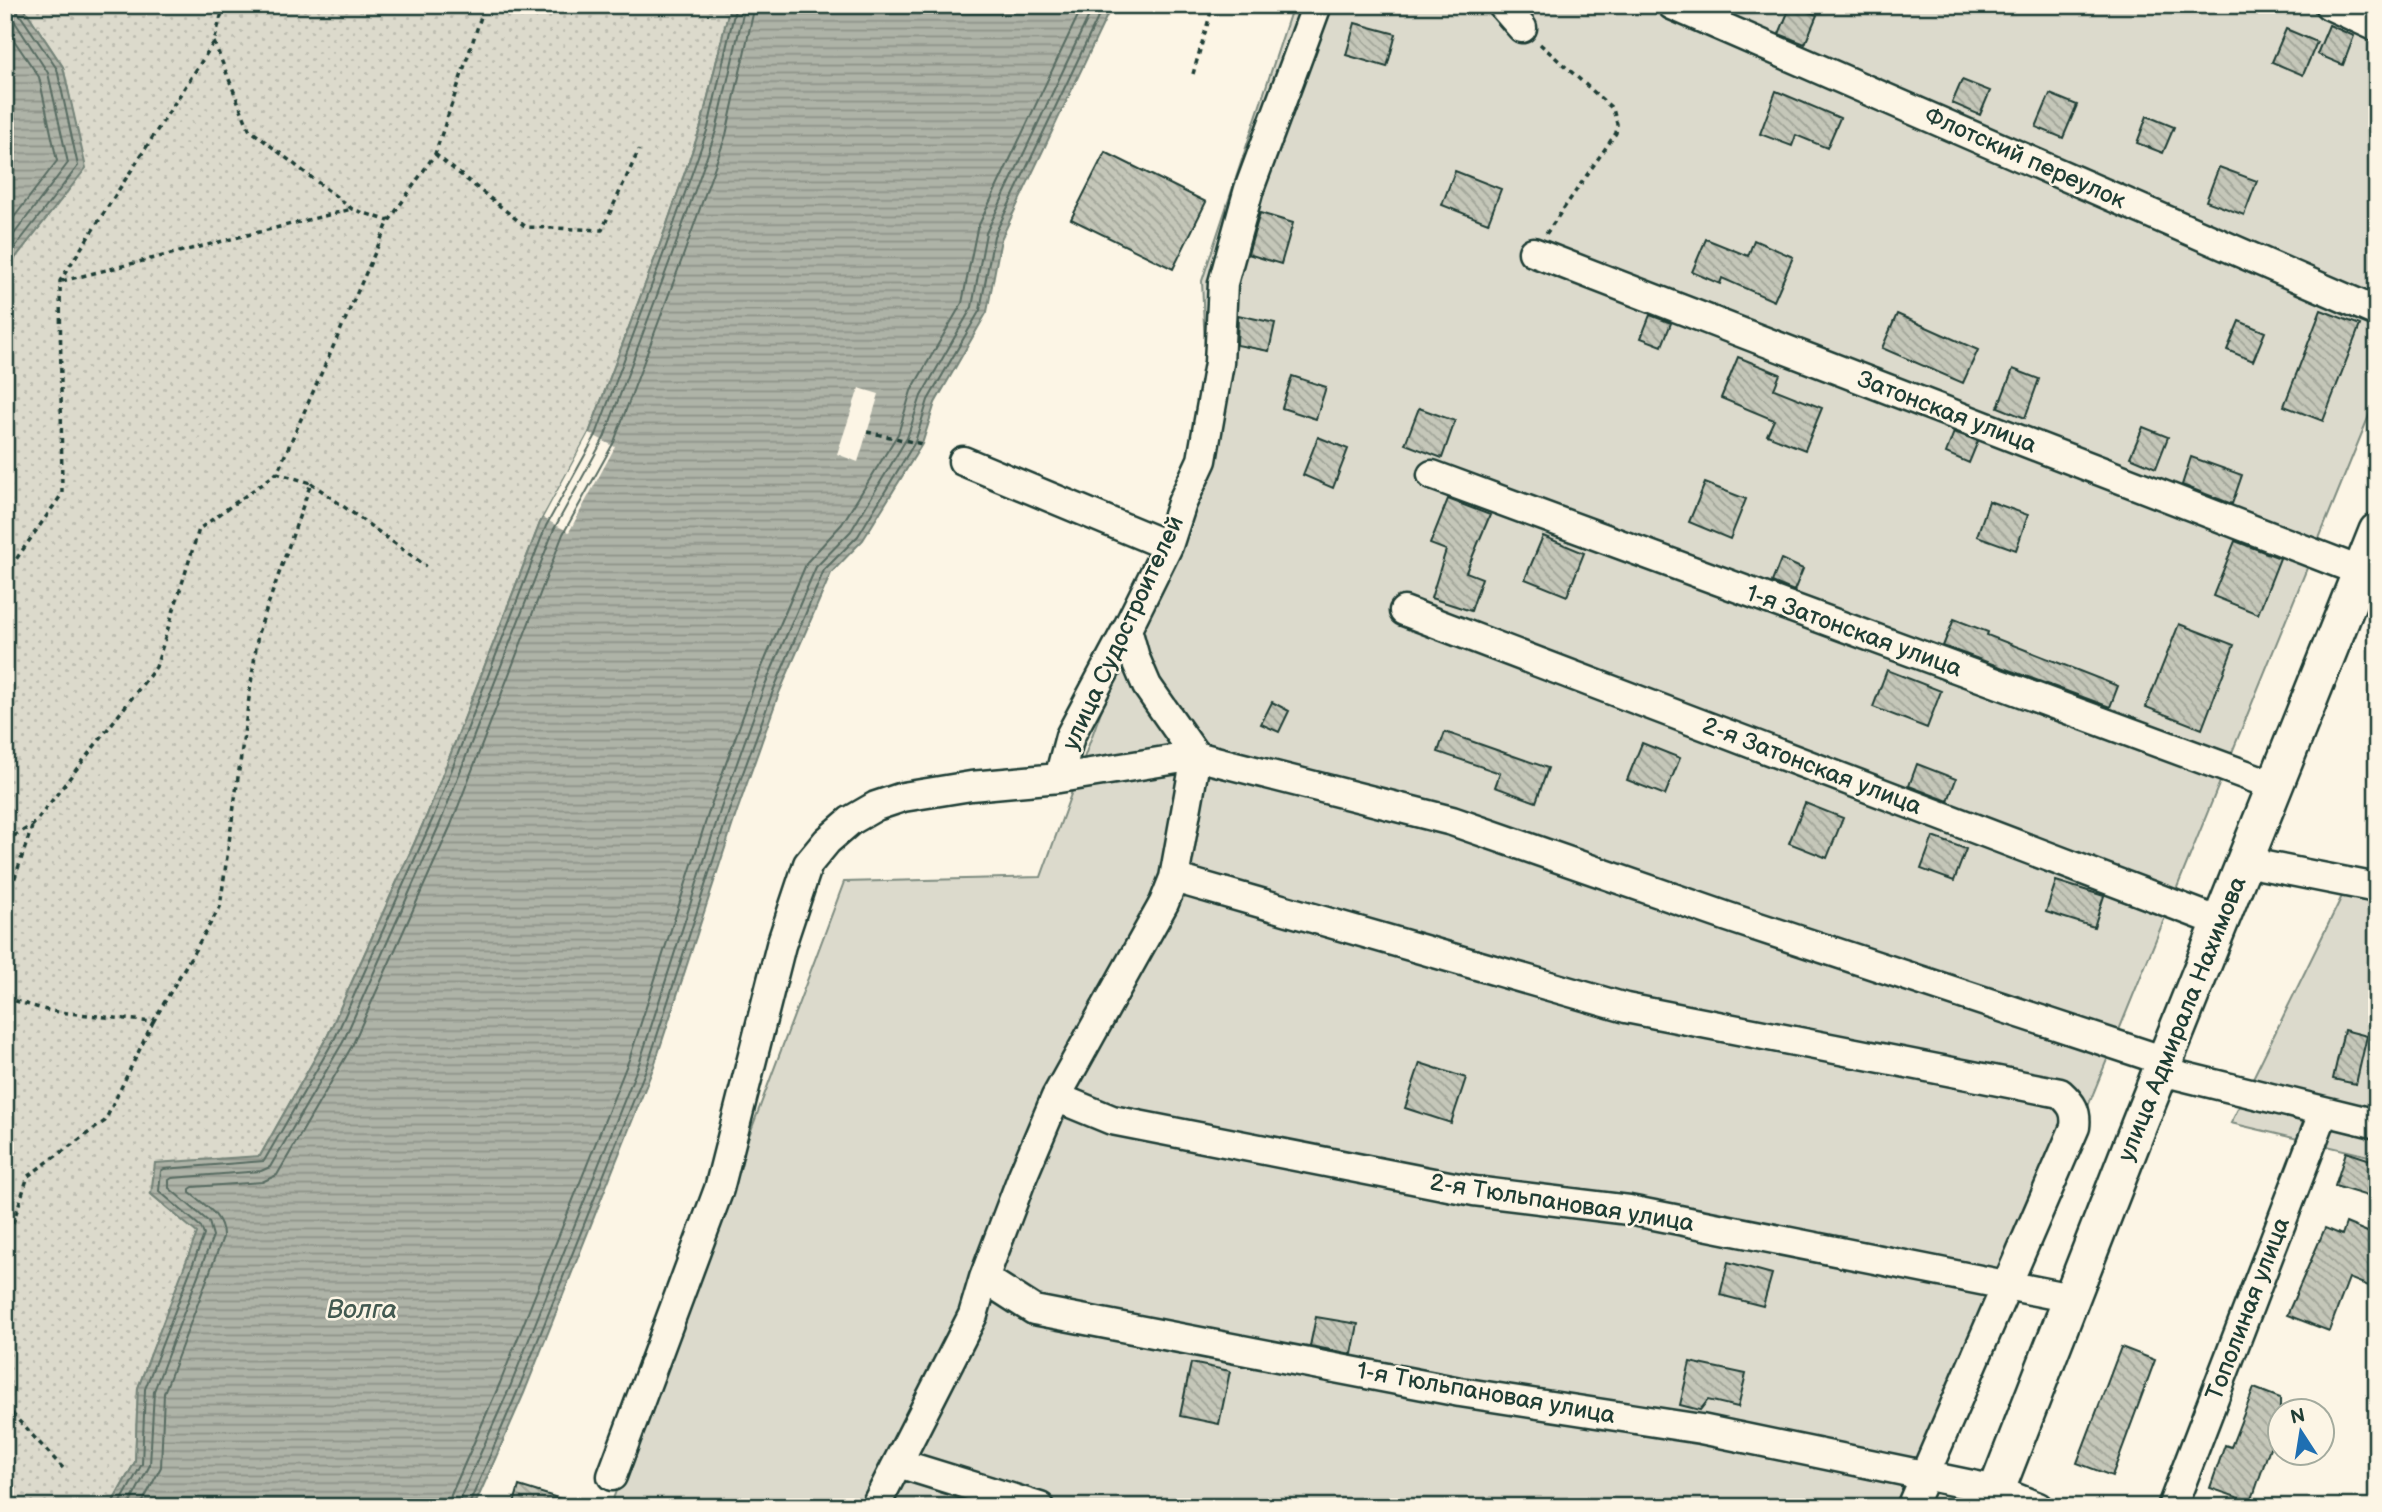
<svg xmlns="http://www.w3.org/2000/svg" width="2382" height="1512" font-family="'Balsamiq Sans',sans-serif">
	<style>
		.grass { fill: url(#grass-dots); stroke: #7e8c80; stroke-width: 2 }
		.green { fill: #dcdacc; stroke: #7e8c80; stroke-width: 2 }
		.water { fill: url(#water-rules); stroke: #758479; stroke-width: 2 }
		.pier { fill: #fcf5e5 }
		.lines { fill: none; stroke-linecap: round; stroke-linejoin: round }
		.shore { stroke: #586c62; stroke-width: 2 }
		.building { fill: url(#building-back-hatch); stroke: #1f3d34; stroke-width: 2 }
		.minor-casing { stroke: #1f3d34; stroke-width: 33 }
		.major-casing { stroke: #1f3d34; stroke-width: 40 }
		.path { stroke: #1f3d34; stroke-width: 3.5; stroke-dasharray: 5 5; stroke-linecap: butt }
		.minor { stroke: #fcf5e5; stroke-width: 28 }
		.major { stroke: #fcf5e5; stroke-width: 35 }
		.labels { text-anchor: middle; dominant-baseline: central; stroke-width: 5; stroke-linejoin: round; paint-order: stroke }
		.street-label { font-size: 24px; fill: #1f3d34; stroke: #fcf5e5 }
		.water-label { font-size: 26px; font-style: italic; fill: #435a51; stroke: #fcf5e5 }
	</style>
	<defs>
		<pattern id="grass-dots" width="8" height="8" patternUnits="userSpaceOnUse" patternTransform="scale(1.75)"><rect width="8" height="8" fill="#dcdacc"/><path d="M2 2h.1M6 6h.1" fill="none" stroke="#bcbcb0" stroke-width="1.8" stroke-linecap="round"/></pattern>
		<pattern id="water-rules" width="6" height="5" patternUnits="userSpaceOnUse" patternTransform="scale(1.75)"><rect width="6" height="5" fill="#aeb3a7"/><path d="M0 2.5h6" fill="none" stroke="#8d9389"/></pattern>
		<pattern id="building-back-hatch" width="6" height="6" patternUnits="userSpaceOnUse" patternTransform="scale(1.75)"><rect width="6" height="6" fill="#c5c7b9"/><path d="M-1 5l2 2M0 0l6 6M5-1l2 2" fill="none" stroke="#9fa397"/></pattern>
	</defs>
	<rect width="100%" height="100%" fill="#fcf5e5"/>
	<filter id="ink" filterUnits="userSpaceOnUse"><feTurbulence type="fractalNoise" baseFrequency=".0143" numOctaves="2"/><feDisplacementMap in="SourceGraphic" scale="14" xChannelSelector="R" yChannelSelector="G"/><feConvolveMatrix kernelMatrix="1 2 1 2 8 2 1 2 1" color-interpolation-filters="sRGB"/></filter>
	<g filter="url(#ink)">
		<path class="grass" d="M22,5H730L701,126L658,250L589,433L540,523L427,815L328,1035L260,1156L151,1194L198,1233L138,1388L135,1462L110,1507H5V271L85,168L63,67Z"/>
		<path class="green" d="M1293,5H2377V396L1925,1507H610L844,882L1041,877L1208,415L1202,281Z
			M2345,890L2377,897V1158L2231,1123Z"/>
		<path class="water" d="M5,5H22L63,67L86,168L5,271Z
			M730,5H1112L1001,239L987,312L935,403L922,444L863,540L831,573L779,693L736,814L654,1066L524,1393L474,1507H110L135,1462L138,1388L197,1233L151,1194L155,1163L260,1156L328,1035L427,815L540,523L589,433L658,250L701,126Z"/>
		<path class="pier" d="M859,388L879,394L858,462L837,454Z
			M589,433L615,447L569,532L543,518Z"/>
		<g class="lines">
			<path class="shore" d="M5,27L39,77L57,161L5,229
				M5,246L68,163L48,73L11,16L8,5
				M5,260L78,166L57,69L18,12L17,5
				M118,1507L142,1464L145,1389L204,1235L201,1227L159,1191L161,1171L164,1169L264,1161L335,1038L433,818L546,526L596,435L664,252L708,128L736,5
				M128,1507L150,1465L154,1391L213,1236L209,1222L169,1188V1180L172,1178L261,1171L270,1167L343,1042L441,821L554,529L604,438L672,255L716,131L745,5
				M140,1507L161,1467L164,1393L223,1237C224,1216 205,1205 190,1193V1189L193,1187L262,1182L277,1175L352,1046L451,825L563,534L614,442L682,259L726,135L755,5
				M449,1507L451,1495L500,1383L630,1057L711,805L755,683L807,562L842,524L898,434L911,391L962,303L977,229L1083,5
				M459,1507L460,1499L510,1387L640,1061L721,808L764,687L816,567L851,531L907,438L921,396L972,307L986,233L1094,5
				M468,1507L518,1390L648,1064L729,811L773,691L824,570L858,536L915,442L928,400L980,310L994,236L1104,5"/>
		</g>
		<path class="building" d="M1791,5L1817,15L1805,44L1779,34Z
			M1355,23L1396,34L1387,67L1346,55Z
			M2329,25L2354,36L2343,65L2317,54Z
			M2286,29L2317,42L2303,75L2272,62Z
			M1962,80L1990,91L1980,115L1952,103Z
			M1776,91L1840,118L1827,148L1796,135L1792,146L1760,134Z
			M2050,94L2077,105L2063,138L2036,127Z
			M2147,116L2174,127L2163,153L2137,143Z
			M1105,152L1206,202L1173,269L1071,219Z
			M2219,167L2257,181L2244,215L2206,201Z
			M1455,171L1501,189L1488,223L1442,205Z
			M1260,213L1293,223L1281,264L1248,254Z
			M1706,239L1748,256L1754,240L1793,257L1774,301L1722,278L1720,284L1692,272Z
			M2321,310L2360,325L2323,421L2284,406Z
			M1897,314L1978,350L1963,383L1882,348Z
			M1238,315L1275,323L1269,351L1237,345Z
			M1650,315L1671,323L1662,346L1641,338Z
			M2239,321L2265,332L2253,361L2227,350Z
			M1738,357L1780,374L1774,389L1822,408L1805,450L1767,435L1774,420L1721,398Z
			M2013,369L2039,379L2025,418L1998,407Z
			M1292,376L1326,387L1316,419L1282,408Z
			M1419,408L1455,421L1442,458L1405,444Z
			M2143,427L2168,437L2156,468L2130,457Z
			M1954,432L1978,441L1969,463L1946,453Z
			M1318,437L1348,449L1333,488L1303,475Z
			M2191,457L2242,475L2232,504L2182,485Z
			M1705,483L1746,499L1730,539L1689,522Z
			M1448,499L1490,515L1466,572L1482,578L1471,611L1431,598L1446,550L1430,544Z
			M1989,501L2028,515L2016,550L1977,536Z
			M1543,536L1584,553L1567,596L1525,579Z
			M2235,541L2280,558L2258,614L2213,596Z
			M1781,559L1803,569L1794,591L1772,582Z
			M1954,619L1988,632L1987,635L2118,686L2110,707L1943,646Z
			M2179,624L2234,645L2202,729L2146,707Z
			M1887,670L1941,691L1927,728L1873,707Z
			M1272,702L1289,711L1279,732L1261,724Z
			M1445,732L1548,768L1536,802L1495,787L1500,773L1438,752Z
			M1642,743L1680,758L1665,795L1627,780Z
			M1917,764L1956,779L1948,801L1909,786Z
			M1805,803L1843,818L1827,858L1789,843Z
			M1933,837L1966,849L1954,881L1921,869Z
			M2056,881L2104,896L2094,927L2046,912Z
			M2344,1030L2367,1036L2356,1084L2333,1079Z
			M1420,1063L1466,1078L1451,1123L1405,1108Z
			M2346,1152L2377,1162V1199L2335,1186Z
			M2346,1223L2377,1236V1274L2371,1287L2349,1278L2329,1331L2287,1315L2325,1228L2342,1235Z
			M1728,1262L1772,1274L1763,1306L1720,1295Z
			M1316,1317L1358,1324L1352,1354L1310,1346Z
			M2121,1347L2155,1360L2112,1476L2077,1463Z
			M1690,1362L1746,1374L1738,1407L1708,1400L1700,1410L1680,1405Z
			M1191,1363L1230,1371L1219,1424L1180,1416Z
			M2254,1388L2280,1398V1435L2275,1433L2251,1502L2210,1488L2225,1445L2231,1447Z
			M519,1486L574,1503L573,1507H513Z"/>
		<g class="lines">
			<g class="minor-casing">
				<path id="minor" d="M1502,5L1522,28
					M1672,5L2377,312
					M2329,5L2377,27
					M1533,252L2362,572
					M963,461L1168,546
					M1432,475L2276,786
					M1404,611L2220,922
					M1127,629L1135,658L1147,686L1196,756L1452,821L1728,917L2165,1061
					M1059,778L1070,736L1127,629L1168,546L1182,503L1202,460L1219,363L1223,283L1249,189L1317,5
					M2245,862L2377,888
					M1174,878L1626,1008L2060,1093C2072,1104 2077,1111 2075,1127L1911,1507
					M2161,1071L2377,1124
					M1056,1097L1112,1120L1474,1191L1629,1210L2071,1298
					M984,1278L1034,1310L1460,1392L1701,1429L1996,1490L2038,1507
					M898,1463L1040,1507
					M612,1476L719,1189L781,945L808,864L827,841L850,821L876,806L903,797L971,786L1059,778L1196,756L1174,878L1164,903L1056,1097L1023,1175L984,1278L973,1315L875,1507
					M2172,1507L2324,1111"/>
			</g>
			<g class="major-casing">
				<path id="major" d="M1990,1507L2139,1125L2377,531"/>
			</g>
			<path class="path" d="M214,42L249,129L352,209L389,221
				M1540,44L1613,109L1617,124L1616,133L1546,234
				M1193,74L1213,5
				M435,154L526,227L602,230L639,150
				M62,281L352,209
				M867,432L922,444
				M311,483L426,566
				M5,575L62,494L60,281L214,42L224,5
				M5,841L33,825L156,667L199,529L277,473
				M5,907L32,827
				M5,998L50,1011L153,1022L105,1121L28,1176L5,1248
				M153,1022L220,907L258,633L311,483L277,473L389,221L435,154L485,5
				M5,1406L63,1468"/>
			<use href="#minor" class="minor"/>
			<use href="#major" class="major"/>
		</g>
	</g>
	<g class="labels">
		<g class="street-label">
			<text transform="translate(2025 158) rotate(24)">Флотский переулок</text>
			<text transform="translate(1947 412) rotate(21)">Затонская улица</text>
			<text transform="translate(1854 631) rotate(20)">1-я Затонская улица</text>
			<text transform="translate(1123 633) rotate(-65)">улица Судостроителей</text>
			<text transform="translate(1812 766) rotate(21)">2-я Затонская улица</text>
			<text transform="translate(2182 1019) rotate(-68)">улица Адмирала Нахимова</text>
			<text transform="translate(1562 1203) rotate(9)">2-я Тюльпановая улица</text>
			<text transform="translate(2248 1309) rotate(-69)">Тополиная улица</text>
			<text transform="translate(1486 1393) rotate(10)">1-я Тюльпановая улица</text>
		</g>
		<g class="water-label">
			<text x="362" y="1310">Волга</text>
		</g>
	</g>
	<rect width="2382" height="1512" fill="none" stroke="#fcf5e5" stroke-width="28"/>
	<rect x="14" y="14" width="2354" height="1484" fill="none" stroke="#1f3d34" stroke-width="2.5" filter="url(#ink)"/>
	<g transform="translate(2301 1432) rotate(348)"><circle r="33" fill="#fcf5e5" stroke="#a4ab9e" stroke-width="2"/>
	<path d="M0-5L12 26L0 18L-12 26Z" fill="#1f6fb2"/>
	<text y="-10" font-size="19" font-weight="bold" text-anchor="middle" fill="#1f3d34">N</text>
	</g>
</svg>
